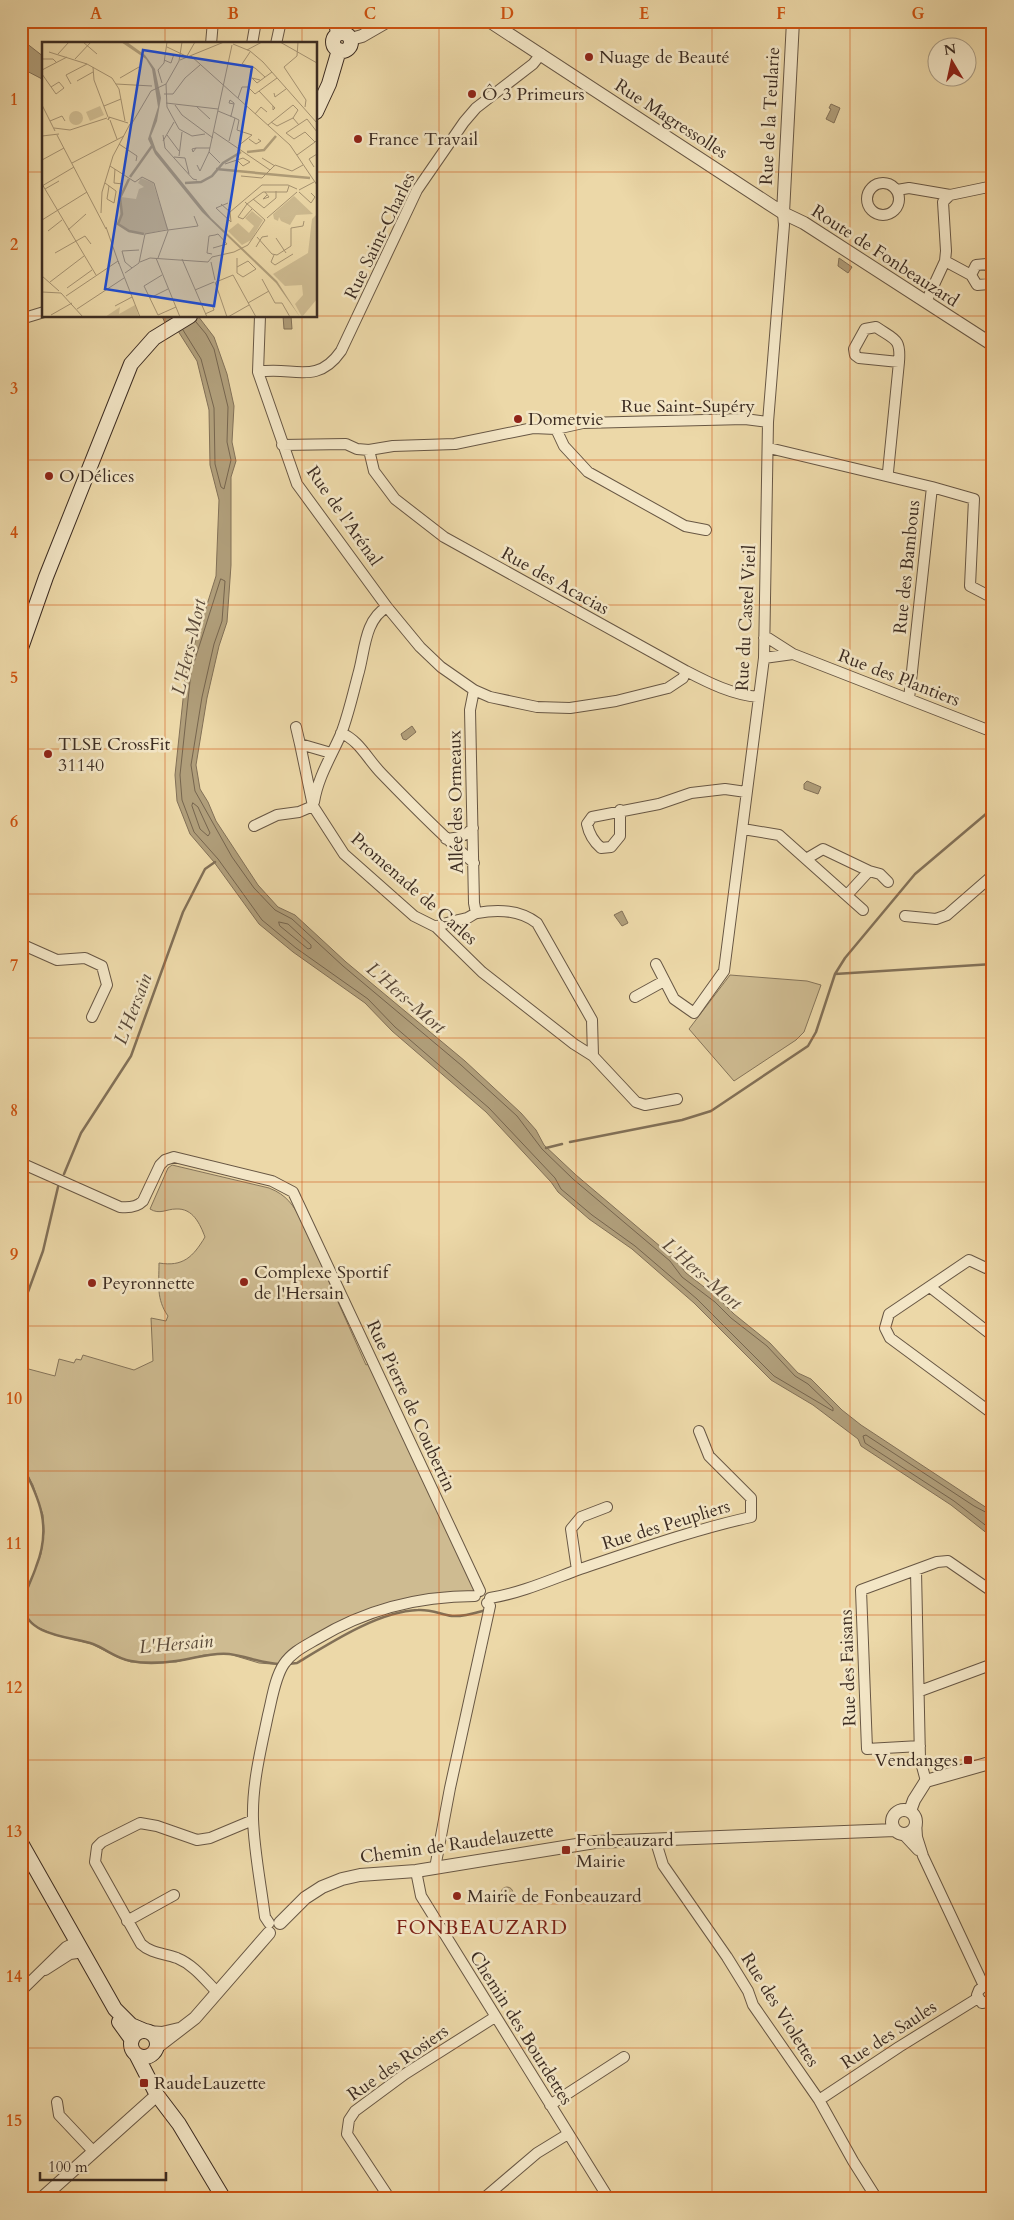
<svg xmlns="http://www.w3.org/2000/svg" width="1014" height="2220" font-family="Cardo,serif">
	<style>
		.green { fill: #cebb91; stroke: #85745a }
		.water { fill: #b09e7a; stroke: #827057 }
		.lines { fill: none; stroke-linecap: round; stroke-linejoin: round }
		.shore { stroke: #76654e; stroke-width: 1 }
		.stream { stroke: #827057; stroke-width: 2.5 }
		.minor-casing { stroke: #685744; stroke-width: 12 }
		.tertiary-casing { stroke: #685744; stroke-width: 14 }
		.secondary-casing { stroke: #3c2c22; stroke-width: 16 }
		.minor { stroke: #f3e6c6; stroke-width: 10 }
		.tertiary { stroke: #f3e6c6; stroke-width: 12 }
		.secondary { stroke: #f3e6c6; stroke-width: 14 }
		.grid { fill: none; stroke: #ce520f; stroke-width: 1; stroke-opacity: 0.55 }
		.poi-dot { fill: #8f2418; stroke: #f3e6c6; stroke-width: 2 }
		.labels { text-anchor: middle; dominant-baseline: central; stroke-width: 5; stroke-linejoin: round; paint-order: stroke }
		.poi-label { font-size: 18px; fill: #3c2c22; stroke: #f3e6c6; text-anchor: start }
		.street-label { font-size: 18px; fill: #3c2c22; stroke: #f3e6c6 }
		.water-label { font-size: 19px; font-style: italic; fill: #594838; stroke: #f3e6c6 }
		.quarter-label { font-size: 20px; letter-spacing: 1px; fill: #7a1f14; stroke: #f3e6c6 }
		.inset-river { fill: none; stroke: #b09e7a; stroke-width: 2.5 }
		.inset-road { fill: none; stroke: #a69372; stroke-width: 1 }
		.view { fill: #1d4ed8; fill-opacity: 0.15; stroke: #1d4ed8; stroke-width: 2.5 }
		.inset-edge { fill: none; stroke: #3c2c22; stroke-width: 2.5 }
		.neatline { fill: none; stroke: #ce520f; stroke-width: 2 }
		.grid-label { font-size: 16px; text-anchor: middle; font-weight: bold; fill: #ce520f }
	</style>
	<rect width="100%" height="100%" fill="#ecd8a8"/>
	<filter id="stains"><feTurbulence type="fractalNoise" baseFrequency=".004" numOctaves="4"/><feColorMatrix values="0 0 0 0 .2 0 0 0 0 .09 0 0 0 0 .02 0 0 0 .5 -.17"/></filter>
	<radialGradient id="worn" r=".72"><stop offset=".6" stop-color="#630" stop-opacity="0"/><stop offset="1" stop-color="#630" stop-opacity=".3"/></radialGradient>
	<path class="green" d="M730,975L807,981L821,985L804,1032L796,1040L734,1081L689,1029Z
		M172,1165L269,1188C287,1195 293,1205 302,1221L366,1365L373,1362L480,1591L445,1596L354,1619L284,1665L259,1663L229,1654L204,1655L176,1662H131L117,1657L92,1644L55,1635L37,1627L29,1620L24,1606L25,1596L41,1554L44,1532L43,1515L33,1485L21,1463V1367L55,1376L59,1359L74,1363L76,1359L81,1360L83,1355L134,1370L153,1361L151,1318L166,1321L168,1316C156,1299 159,1284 159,1263C183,1267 193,1257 205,1237C200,1224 193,1208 176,1209C166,1209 160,1215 150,1209L168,1168Z
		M501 1893a6 6 0 1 1 12 0a6 6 0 1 1-12 0Z"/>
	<path class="water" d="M21,39L44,57V80L21,68Z
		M831,104L840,108L834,123L826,119L831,109L829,108Z
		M839,258L852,267L848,273L838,266Z
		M162,316H198L214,337L227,374L234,406L232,442L236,461L231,477V565L227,622L219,646L207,698L196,765L200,789L208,802L216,821L258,885L278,907L295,915L346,962L465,1061L521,1113L536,1130L544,1145L576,1175L674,1258L686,1273L717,1297L734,1314L770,1343L798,1373L811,1379L842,1410L861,1425L993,1512V1538L951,1505L861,1446L858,1439L813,1405L771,1380L694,1303L632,1249L589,1219L558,1192L551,1182L486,1112L392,1031L365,1003L293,952L259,924L214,862L190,834L177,801L175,775L186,671L216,576L219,500L210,465L209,410L197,361L178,331L165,323Z
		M283,316H291L292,329H284Z
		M412,726L416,732L406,740L403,739L401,734Z
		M807,781L821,787L818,794L804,789V784Z
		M622,911L628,923L622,926L614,915Z"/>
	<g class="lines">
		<path class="shore" d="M183,330L201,359L214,408L215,464L221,487L224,489L231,460L227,442L228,407L214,349L206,334L196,322
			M221,579L225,581L222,621L214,644L202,697L191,765L195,791L232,857L254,888L275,910L292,919L343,966L461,1065L517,1116L542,1149L573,1179L670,1261L682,1277L715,1302L731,1318L767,1346L795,1376L808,1384L833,1408V1411L774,1376L697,1299L635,1246L592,1215L561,1189L555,1178L489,1108L395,1027L368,999L296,948L262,920L218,859L194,832L182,800L180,775L191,672Z
			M193,803L198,807L210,833L208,836L200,829L192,806Z
			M279,922L288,924L311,945V948L308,949L280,926Z
			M993,1516L974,1506L866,1435L863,1436L865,1443L954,1501L993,1531"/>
		<path class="stream" d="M835,974L993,964
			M570,1142L682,1120L711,1111L808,1046L816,1032L835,974L845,958L915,874L993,808
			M546,1148L562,1144
			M64,1174L81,1133L131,1056L183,912L205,869L215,862
			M21,1311L43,1251L58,1187
			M21,1463C40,1499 52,1527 36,1567C32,1580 23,1593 24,1607C26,1636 73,1637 93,1644C106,1649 117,1659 131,1661C144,1664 163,1663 176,1661C194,1659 210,1652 229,1654C247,1656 262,1664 281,1664
			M288,1664L297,1663C330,1643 379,1611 418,1610C430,1609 440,1614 452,1616C463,1617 475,1613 486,1610"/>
		<g class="minor-casing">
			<path id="minor" d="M211,44L213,21
				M252,44L256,21
				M276,44L281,21
				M867 199a16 16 0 1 1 32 0a16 16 0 1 1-32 0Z
				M897,190L909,188L950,195
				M945,261L971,275L977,285L989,284L993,276
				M971,275L976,265L987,264L993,272
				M926,302L945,261L946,251L943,202L950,195L993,186
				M260,316L258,372L297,484L387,607L420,647L441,667L474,690L490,697L537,707L570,708L616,701L668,688L683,678L686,671
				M21,319L44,312
				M258,372C291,365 316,387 341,351L417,190L464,122L476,108L533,64L541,54
				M556,429L564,446L588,472L685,526L706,530
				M282,445L346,444L357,449L369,450L393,446L455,444L533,428L556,429L583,423L745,419L768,422
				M769,448L932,487L909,699
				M369,450L374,471L395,499L444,537L686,671C709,683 733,695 759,697
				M887,476L888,472L899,362C901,338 895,340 876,327L865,329L854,349L855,355L859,358L899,362
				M932,487L974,499L970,586L993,598
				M764,638H768L793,654L993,732
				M764,658L793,654
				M474,690L470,710L474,903L476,913
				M296,727L300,744L331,753
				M341,733C359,740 368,760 382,774C411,804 441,835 474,863
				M300,744L313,806L344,854L414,916L436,927L482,972L574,1044L593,1056L636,1102L645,1105L677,1099
				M314,802C318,777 331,757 341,734C348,716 353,694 358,675C365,652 364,620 387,607
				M620,810V836L611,847L601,848C593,841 589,834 587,824L592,817L659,804L691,793L725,789L746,792
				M254,826L277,815L299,812L313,806
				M743,829L779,835L863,910
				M446,839C457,838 465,837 473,828
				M806,859L823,849L869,871L847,895
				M869,871L880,874L888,882
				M905,916L936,919L947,915L993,875
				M436,927C446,922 456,921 467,918C470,917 473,914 477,913C498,909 520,910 537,923L592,1020L593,1056
				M21,944L57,960L85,958L102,966L107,985L92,1017
				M656,964L674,999L694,1013L724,971L764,658L768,422L784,225L783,213
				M635,997L664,981
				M21,1163L120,1207C129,1208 137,1207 143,1201L160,1165L165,1160L174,1157L272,1181L293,1192L480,1591
				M986,1268L969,1260L889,1314L885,1328L890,1338L993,1414
				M930,1287L993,1336
				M577,1570L571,1529L581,1517L607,1507
				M916,1571L920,1759L926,1781
				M490,1598C521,1593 550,1580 580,1569C637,1550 693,1530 751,1517V1498L709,1456L699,1431
				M920,1691L993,1664
				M920,1746L867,1749L861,1590L937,1562L948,1561L993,1592
				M916,1822L917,1837L923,1856L984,1986
				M903,1834L918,1850
				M655,1839L663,1865L727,1957L748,1991L753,2005L819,2100L853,2161L877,2199
				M435,1868L450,1788L490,1606L487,1603
				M416,1871L421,1896L609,2199
				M127,1921L174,1895
				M269,1923L265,1917L264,1910C260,1880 254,1849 253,1819C252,1784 261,1749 268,1715C272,1699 275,1677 284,1664C292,1652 305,1646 317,1639C365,1610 419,1596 475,1596
				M993,1988L984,1986L979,1990L977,1995L982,2003L993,2001
				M21,1991L66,1947L72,1944H78L77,1953L70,1954L45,1970
				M217,1992C205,1980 194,1965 177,1958C164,1953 152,1954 141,1944L95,1862L97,1847L102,1842L140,1823L157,1826L197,1840L210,1838L253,1820
				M819,2100L899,2047L978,1998
				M57,2102L59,2115L93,2151
				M550,2105L624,2057
				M390,2199L347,2134L349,2120L355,2111L405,2074L495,2017
				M483,2199L537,2153L568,2134"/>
		</g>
		<g class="tertiary-casing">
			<path id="tertiary" d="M489,21L783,213L804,223L993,345
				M351,39L362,36L388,21
				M783,213L793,21
				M892 1822a12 12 0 1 1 24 0a12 12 0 1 1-24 0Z
				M910,1811L914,1800L926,1781L993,1762
				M280,1923L305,1898L322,1887L342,1879L360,1875L416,1871L595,1842L895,1830
				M148,2032L162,2033L179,2029
				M156,2048L195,2018L269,1933
				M41,2199L157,2095"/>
		</g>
		<g class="secondary-casing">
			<path id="secondary" d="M336,21L338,34
				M333 42a9 9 0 1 1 18 0a9 9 0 1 1-18 0Z
				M316,112L329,84L339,50
				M21,648L46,577L131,364L154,338L190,316
				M21,1843L115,2009L131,2025L145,2031
				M119,2022L132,2040
				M131 2044a13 13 0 1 1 26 0a13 13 0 1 1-26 0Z
				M137,2056L157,2095L179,2124L224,2199"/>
		</g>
		<use href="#minor" class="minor"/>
		<use href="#tertiary" class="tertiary"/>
		<use href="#secondary" class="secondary"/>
	</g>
	<path class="grid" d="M165,21V44M302,21V44M439,21V2199M576,21V2199M712,21V2199M850,21V2199M21,172H44M316,172H993M21,316H44M165,316V2199M302,316V2199M316,316H993M21,460H993M21,605H993M21,749H993M21,894H993M21,1038H993M21,1182H993M21,1326H993M21,1471H993M21,1615H993M21,1760H993M21,1904H993M21,2048H993"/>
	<g class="poi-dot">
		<circle cx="589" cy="57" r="5"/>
		<circle cx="472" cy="94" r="5"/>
		<circle cx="358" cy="139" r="5"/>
		<circle cx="518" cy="419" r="5"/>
		<circle cx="49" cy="476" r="5"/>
		<circle cx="48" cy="754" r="5"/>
		<circle cx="244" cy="1282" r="5"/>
		<circle cx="92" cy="1283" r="5"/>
		<rect x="963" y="1755" width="10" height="10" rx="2.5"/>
		<rect x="561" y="1845" width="10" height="10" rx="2.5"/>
		<circle cx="457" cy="1896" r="5"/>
		<rect x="139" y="2078" width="10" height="10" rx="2.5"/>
	</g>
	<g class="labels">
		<g class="poi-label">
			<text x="599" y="57">Nuage de Beauté</text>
			<text x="482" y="94">Ô 3 Primeurs</text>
			<text x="368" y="139">France Travail</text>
			<text x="528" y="419">Dometvie</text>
			<text x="59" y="476">O Délices</text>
			<text x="58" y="744">TLSE CrossFit<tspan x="58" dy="21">31140</tspan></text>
			<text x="254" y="1272">Complexe Sportif<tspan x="254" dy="21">de l'Hersain</tspan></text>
			<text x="102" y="1283">Peyronnette</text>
			<text x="958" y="1760" text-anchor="end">Vendanges</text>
			<text x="576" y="1840">Fonbeauzard<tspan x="576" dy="21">Mairie</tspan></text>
			<text x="467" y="1896">Mairie de Fonbeauzard</text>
			<text x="154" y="2083">RaudeLauzette</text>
		</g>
		<g class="street-label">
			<text transform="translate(770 116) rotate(-87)">Rue de la Teularie</text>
			<text transform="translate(671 119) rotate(33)">Rue Magressolles</text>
			<text transform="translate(380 236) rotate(-64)">Rue Saint-Charles</text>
			<text transform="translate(885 256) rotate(33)">Route de Fonbeauzard</text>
			<text x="688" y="406">Rue Saint-Supéry</text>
			<text transform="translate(344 516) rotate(55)">Rue de l'Arénal</text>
			<text transform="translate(907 567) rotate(-84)">Rue des Bambous</text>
			<text transform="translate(555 581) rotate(29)">Rue des Acacias</text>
			<text transform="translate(746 618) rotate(-87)">Rue du Castel Vieil</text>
			<text transform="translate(899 678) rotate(21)">Rue des Plantiers</text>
			<text transform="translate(456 802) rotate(-91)">Allée des Ormeaux</text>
			<text transform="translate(414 889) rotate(41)">Promenade de Carles</text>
			<text transform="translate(411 1406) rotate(65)">Rue Pierre de Coubertin</text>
			<text transform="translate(666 1525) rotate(-17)">Rue des Peupliers</text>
			<text transform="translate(848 1668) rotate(-92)">Rue des Faisans</text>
			<text transform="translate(457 1844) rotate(-8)">Chemin de Raudelauzette</text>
			<text transform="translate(780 2010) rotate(58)">Rue des Violettes</text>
			<text transform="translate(521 2028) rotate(58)">Chemin des Bourdettes</text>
			<text transform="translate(889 2035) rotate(-33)">Rue des Saules</text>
			<text transform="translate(398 2063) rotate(-35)">Rue des Rosiers</text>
		</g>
		<g class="water-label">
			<text transform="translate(189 647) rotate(-77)">L'Hers-Mort</text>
			<text transform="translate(406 998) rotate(41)">L'Hers-Mort</text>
			<text transform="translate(133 1009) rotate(-69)">L'Hersain</text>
			<text transform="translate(702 1274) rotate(41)">L'Hers-Mort</text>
			<text transform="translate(176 1644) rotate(-5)">L'Hersain</text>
		</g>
		<g class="quarter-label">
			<text x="482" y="1927">FONBEAUZARD</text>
		</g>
	</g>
	<g transform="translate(42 42)">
		<rect width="275" height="275" fill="#ecd8a8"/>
		<path d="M58,64L62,73L48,79L44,70ZM27 76a7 7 0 1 1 14 0a7 7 0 1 1-14 0ZM99,136L111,141L126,187L103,192L87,189L77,183L79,155L94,157L97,147L102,145L96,141ZM252,154L271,172L254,173L248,183L239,179L237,175L236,179L232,177L231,172ZM210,169L221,178L209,198L200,203L186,189L196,181L207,191L212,184L203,176ZM275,172V257L260,275L253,262L261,253L260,243L243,244L231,232L266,211L270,177ZM93,263L97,275H63L78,265L77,272Z" fill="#cebb91"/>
		<path d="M79,0H85L103,13L113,27L119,56L115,79L109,94L114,108L169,176L235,239L258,275L234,241L160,170L113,112L106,97L116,65L110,27L104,17Z" fill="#b09e7a"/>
		<path class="inset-river" d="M205,110L222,108L234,94M174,127L268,136M88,135L110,104M87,137L78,156L80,172L76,182L87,189L102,192M143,141L159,140L170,134L181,121L199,110"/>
		<path class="inset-road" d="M41,0L55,12M238,0L275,21M256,0L255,14L242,25L264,58L263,65M191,2L208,9L221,20L275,81M125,5L146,15M205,8L220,0M7,10L45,22L70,36L77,47L83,79M208,10L200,22L213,26L223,35M16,12L27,0M145,14L153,0M149,14L248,103L275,143M0,17H11L15,21M33,17L49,0M122,18L129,21L132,12M138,18L182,0M51,25L52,38L66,75M0,28L25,15M0,32L14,52L22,46L17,40L9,45M78,36L97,25M218,38L210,36L215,41L230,30M35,39L51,30M120,41L116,28L122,21L125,0M29,42L24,33L45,22M74,42L110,44M124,42L125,65L137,87L150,94L163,92M217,49L233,66L231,68V64M232,51L233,55L244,47M122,52H131L143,36L158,23M196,56L200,45H206L213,52L235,36M124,61L176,67M0,63L13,89M133,63L140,73L171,96M62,64L79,57M154,64L168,77M176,69L193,76L187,99M213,72L219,65L225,70M188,74H189L192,62V61L188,58L187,61L192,62M68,75L66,78L67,75L86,81M193,76L197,78L195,88L210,93L196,104M68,78L75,97M8,79L20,74L23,79M229,80L235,84L251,76L257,83M89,83L109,49L124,42L137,19L140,0M226,83L251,63L256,68L251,76M12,86L28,88L65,76M172,90L228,128M275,90L265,77L244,91L252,97L263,90L273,100L275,98M15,93L64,187M121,93L123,106L151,137L155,138M125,93L137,109M0,94L17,92M207,97L214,102L219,99L216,97M121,99L132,80M77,102L95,114L94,119M154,106L150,107L151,110L154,106H168M167,110L178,121M255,113L273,100M137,114L140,90M132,115L143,116L147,132M220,116L233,124M0,118L22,106M195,118L201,124L208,120M30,121L82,94M183,122L201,116L208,120M155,123L158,129L167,110L190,3M68,124L93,140L100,135L112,141L126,189M272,125L267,117L275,112M73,127L72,141L81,142M199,134L220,136L233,123L250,129L261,123M63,141L74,149V150L72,161L65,157L67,144M0,142L54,233M0,144L32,125M3,147L17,139M257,148L272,140M223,150L227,155L221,157L225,153M257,150L269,161L273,155L269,151M211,157L222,166L234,156V149M203,160L223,178M186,161L174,166L189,180M179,162L188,170L189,180M210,167L201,177L196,175L205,162L221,150H245L247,144M188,170L220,143H246L255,147M59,171L60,150L71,114L88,82M225,176L255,150M0,178L45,150M64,185L77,222M26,188L44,172M126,188L156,184L152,174M6,189L20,178M215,195L230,212L235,213L249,204V186L261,184L262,179M234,196L244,211M214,205L220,195L226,194M171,206L185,202L176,192L173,193M13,211L43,194L49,202M170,212L165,211L167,194L173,193M232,213L229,220L233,223L251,212M114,216L138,275M116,216L126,189M195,216V231L201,235L214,227L206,219L195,225M140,217L165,275M76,219L98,275M98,220L108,216L166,220M166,220L170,215L192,210L206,203L223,178M169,220L173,238M97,221L103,192L125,188M90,226L83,220L80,209L97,208M83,231L97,221M120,233L102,244L116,273L134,265M0,234L17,249M220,237L233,261H240L248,275M8,240L42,214M173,240L185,275M174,240L191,233L214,275M25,246L50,228M153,248L172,240M0,250L19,251L41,275M24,254L76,219M108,256L126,247M206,261L227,249M73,264L90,255M35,267L82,236M163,272L172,268L170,263M9,273L30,261M186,275L207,263"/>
		<path class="view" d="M101,8L210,25L172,264L63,247Z"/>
		<rect width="275" height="275" class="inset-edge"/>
	</g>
	<rect width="1014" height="2220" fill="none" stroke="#ecd8a8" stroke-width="55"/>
	<g transform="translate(952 62) rotate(351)"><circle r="24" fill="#f3e6c6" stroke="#aa9c84"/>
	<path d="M0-4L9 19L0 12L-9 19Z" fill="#8f2418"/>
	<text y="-8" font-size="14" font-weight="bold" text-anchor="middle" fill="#3c2c22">N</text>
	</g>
	<path d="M40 2172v8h126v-8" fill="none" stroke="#3c2c22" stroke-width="2.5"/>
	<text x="48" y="2172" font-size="15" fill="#3c2c22" stroke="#f3e6c6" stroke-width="4" paint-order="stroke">100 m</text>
	<rect x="28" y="28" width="958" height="2164" class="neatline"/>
	<g class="grid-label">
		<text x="96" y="19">A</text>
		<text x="233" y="19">B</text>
		<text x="370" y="19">C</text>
		<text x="507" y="19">D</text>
		<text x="644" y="19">E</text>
		<text x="781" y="19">F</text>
		<text x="918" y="19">G</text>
		<text x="14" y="105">1</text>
		<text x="14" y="250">2</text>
		<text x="14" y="394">3</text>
		<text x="14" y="538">4</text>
		<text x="14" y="683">5</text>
		<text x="14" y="827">6</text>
		<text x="14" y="971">7</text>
		<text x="14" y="1116">8</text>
		<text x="14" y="1260">9</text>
		<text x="14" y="1404">10</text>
		<text x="14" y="1549">11</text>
		<text x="14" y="1693">12</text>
		<text x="14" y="1837">13</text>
		<text x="14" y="1982">14</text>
		<text x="14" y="2126">15</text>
	</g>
	<rect width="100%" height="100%" filter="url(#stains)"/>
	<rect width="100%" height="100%" fill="url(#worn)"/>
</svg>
